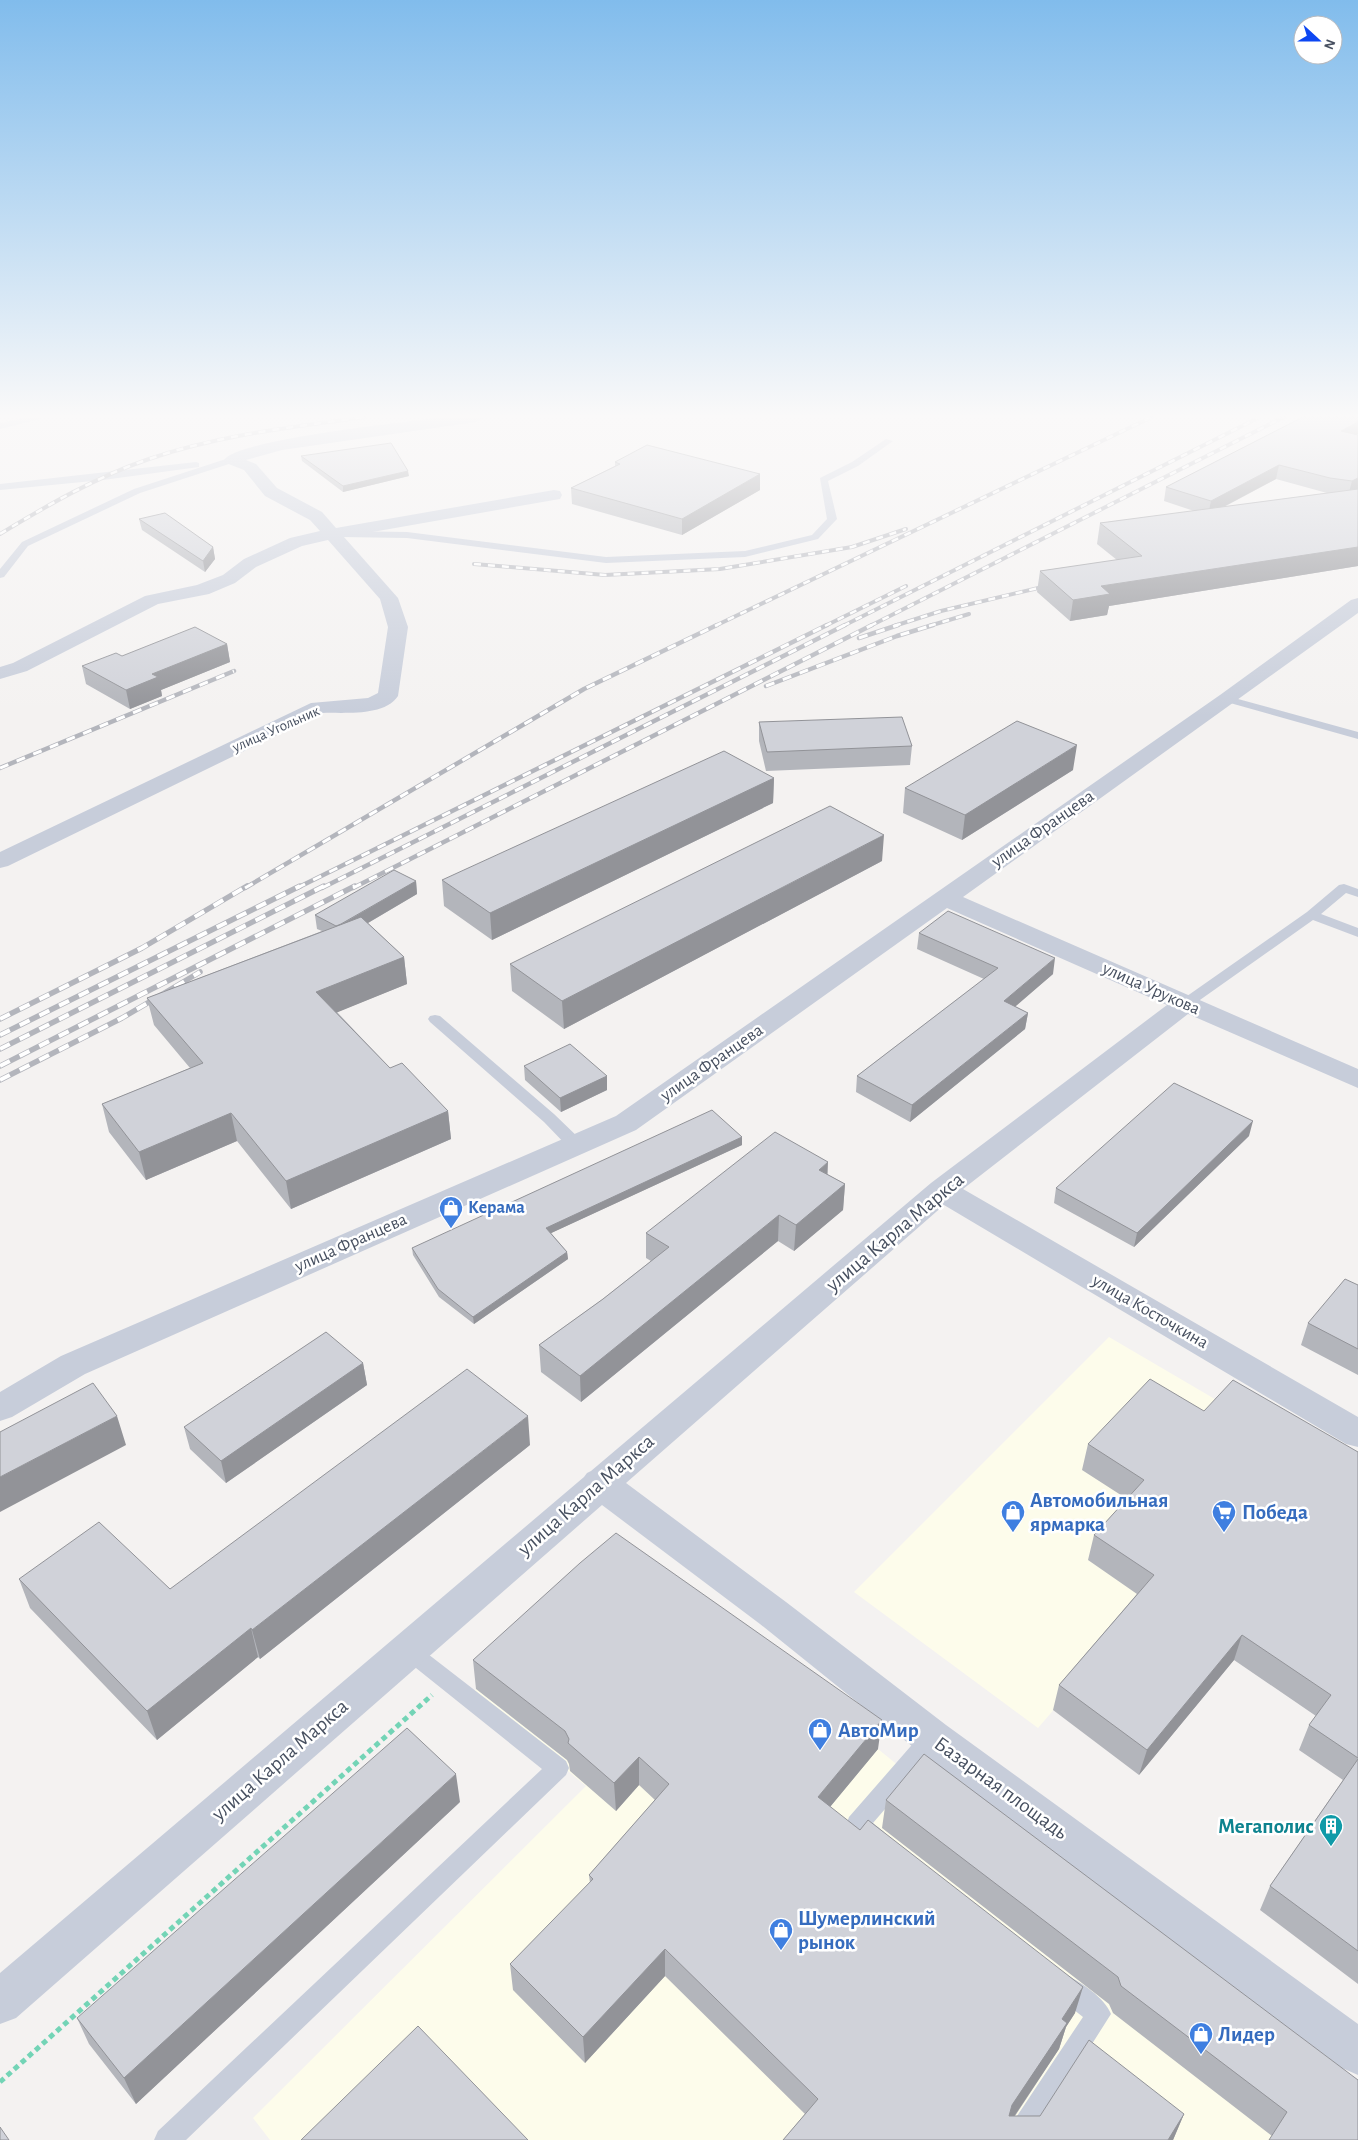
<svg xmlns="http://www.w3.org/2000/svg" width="1358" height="2140" font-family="'Alegreya Sans',sans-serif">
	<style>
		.commercial { fill: #fdfceb }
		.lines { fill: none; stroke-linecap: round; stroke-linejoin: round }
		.path { stroke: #73d4b6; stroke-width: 5; stroke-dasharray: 5.5 4; stroke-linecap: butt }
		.lane { fill: #c7cdda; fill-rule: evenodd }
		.street { fill: #c7cdda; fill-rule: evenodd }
		.rail-far2-casing { stroke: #b3b5bc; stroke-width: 4 }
		.rail-far1-casing { stroke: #b3b5bc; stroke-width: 4.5 }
		.rail-casing { stroke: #b3b5bc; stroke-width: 5.5 }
		.rail-far2 { stroke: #fff; stroke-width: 2.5; stroke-dasharray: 7; stroke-linecap: butt }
		.rail-far1 { stroke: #fff; stroke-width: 3; stroke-dasharray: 9; stroke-linecap: butt }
		.rail { stroke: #fff; stroke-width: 4; stroke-dasharray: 11; stroke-linecap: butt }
		.wall { fill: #b3b5bb; fill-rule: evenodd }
		.shaded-wall { fill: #929398 }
		.building { fill: #d0d2d9; stroke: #929398 }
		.labels { text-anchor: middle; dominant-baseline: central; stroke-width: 5; stroke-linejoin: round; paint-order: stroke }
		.far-street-label { font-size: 15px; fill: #475060; stroke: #fff }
		.street-label { font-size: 18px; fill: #475060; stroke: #fff }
		.shop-label { font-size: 18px; font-weight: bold; fill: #366cbe; stroke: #fff; text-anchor: start }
		.near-street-label { font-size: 21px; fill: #475060; stroke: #fff }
		.near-shop-label { font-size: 21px; font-weight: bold; fill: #366cbe; stroke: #fff; text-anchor: start }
		.near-culture-label { font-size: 21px; font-weight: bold; fill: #0d838f; stroke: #fff; text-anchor: end }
	</style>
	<rect width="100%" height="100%" fill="#f4f2f1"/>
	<path class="commercial" d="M1109,1337L1225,1405L1147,1601L1038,1728L854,1592Z
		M553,1618L878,1749L1358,2140H270L253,2118L586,1786L473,1692Z"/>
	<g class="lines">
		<path class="path" d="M0,2082L432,1695"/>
		<path class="lane" d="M30,417H48L0,429V423Z
			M886,439L893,441L858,466L828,481L837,519L818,539L745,557L606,563L407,538L341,537L336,534L341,531L407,532L606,557L745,551L812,535L827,519L820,478L852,462Z
			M232,457L236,460L235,462L140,493L28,546L4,577L0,578V569L22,542L134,489Z
			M196,462L199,463V467L103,480L0,490V484Z
			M1227,696L1358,732V739L1223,701L1221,699Z
			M1344,884L1358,889V897L1346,893L1321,914L1358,928V937L1313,920L1190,1007H1180L1178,1004L1180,1001L1307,912L1339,885Z
			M435,1015L440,1016L554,1114L582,1141L584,1145L582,1149H570L544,1122L430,1022L428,1019L430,1016Z
			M408,1641L415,1644L566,1761L569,1768L566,1775L186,2140H154L158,2131L542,1769L401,1656L398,1650L401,1644Z
			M932,1728L940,1731L943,1738L940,1745L873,1823L884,1832L887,1840L884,1848L876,1851C864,1846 851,1837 846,1825L849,1817L924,1731Z
			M1064,1974C1080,1981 1105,1998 1111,2014L1031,2140H1003L1007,2131L1083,2017L1055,1995L1052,1986L1055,1977Z"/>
		<path class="street" d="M442,417H483L476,422L282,450L246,460L256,464L277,488L322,512L336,528L554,490L560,491L562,495L560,499L554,500L344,537L398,598L408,627L398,696C384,717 344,712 322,713L8,866L0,868V852L311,703L368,698L378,693L388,627L380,599L328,540L302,546L256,567L235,583L209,594L158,604L27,671L0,679V667L13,663L145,596L197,585L223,575L244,559L290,538L320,531L310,520L265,496L244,470L226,463L224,460C238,439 409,422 442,417Z
			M1358,598V613L963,897L1358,1069V1088L1188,1014L963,1189L1358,1417V1447L1346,1444L944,1205L626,1483L786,1602L946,1725L1358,2024V2075L1342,2068L918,1751L760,1624L602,1505L16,2018L0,2024V1973L584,1477L587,1473L591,1471L931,1183L1167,1005L947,908L636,1130L85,1374L12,1417L0,1421V1392L61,1356L616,1116L1220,695L1351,600Z"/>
		<g class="rail-far2-casing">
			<path id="rail-far2" d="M0,534C48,505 96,477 149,459C218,435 293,427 365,417
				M474,564L605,575L720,569L852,547L906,529
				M715,626L1152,417
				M825,626L906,586
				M843,626L1260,417
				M870,626L1284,417
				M894,626L941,611L1051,585
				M929,626L969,614"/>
		</g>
		<g class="rail-far1-casing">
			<path id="rail-far1" d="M859,638L898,625
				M766,686L897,636L933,625
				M0,768L234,671
				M245,888L584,689L717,625
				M297,888L827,625
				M322,888L845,625
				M353,888L872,625"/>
		</g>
		<g class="rail-casing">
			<path id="rail" d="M0,1019L142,948L247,886
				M0,1035L300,886
				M0,1049L324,886
				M0,1066L355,886
				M0,1080L122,1018L200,972"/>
		</g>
		<use href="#rail-far2" class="rail-far2"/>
		<use href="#rail-far1" class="rail-far1"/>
		<use href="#rail" class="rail"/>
	</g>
	<path class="wall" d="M1358,417V434L1356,435H1358V566L1109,606L1107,615L1070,621L1037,592L1040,571L1117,560L1097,544L1100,523L1194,511L1164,501L1166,487ZM1276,479L1327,493L1224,507Z
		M301,456L409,476L343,492L302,461Z
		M615,462L760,490L682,535L572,504L571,488L615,466Z
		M139,519L213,547L215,559L205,572L142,530Z
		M227,644L230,662L161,690L162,696L130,709L86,684L82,666L122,656Z
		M759,722L912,746L910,765L766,771L759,741Z
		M1073,770L962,840L903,813L905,788Z
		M774,778L773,803L492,940L444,906L442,880Z
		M882,861L564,1029L512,991L510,964Z
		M416,881L417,894L368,923L404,957L407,984L337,1012L390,1068L448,1111L451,1139L291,1209L237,1141L146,1180L109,1132L102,1104L190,1068L154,1025L147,998L322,931L317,929L315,915Z
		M919,933L1053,974L1015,1006L1028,1013L1025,1029L910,1122L856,1092L857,1076L984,979L917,949Z
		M524,1066L607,1076V1090L561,1112L525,1080Z
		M1249,1136L1134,1247L1054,1203L1056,1188Z
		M742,1137V1145L551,1233L567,1252L568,1259L474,1324L439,1297L413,1255L412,1248Z
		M827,1174L845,1184L843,1210L794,1251L778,1241L581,1402L541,1372L539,1345L603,1299L651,1261L646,1258V1233Z
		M1358,1285V1375L1301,1345L1308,1323Z
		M363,1363L367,1385L226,1483L190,1449L184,1427Z
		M1204,1411L1358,1452V1984L1260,1910L1270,1886L1343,1780L1299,1750L1309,1725L1316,1716L1234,1660L1139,1775L1053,1710L1059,1685L1137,1594L1088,1560L1094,1535L1127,1499L1082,1470L1088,1444Z
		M530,1445L260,1659L258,1657L157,1740L30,1608L19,1579L170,1589Z
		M473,1660L878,1749L830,1807L1075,2013L1066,2027L1059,2049L1015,2116L1184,2114L1173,2140H783L805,2114L665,1976L585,2063L513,1990L510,1964L590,1883L589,1875L655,1800L639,1785L616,1811L570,1771L569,1764L567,1760L476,1689Z
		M886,1800L1358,2080L1272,2136L1113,2013L1109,2004L882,1828Z
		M460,1802L136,2104L89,2044L77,2018Z"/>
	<path class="shaded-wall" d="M1358,422V434L1338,445L1341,431Z
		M1279,465L1276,479L1208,515L1211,501Z
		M408,471L409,476L343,492V486Z
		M760,474V490L682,535V519Z
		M1358,478V490L1348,496L1352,481Z
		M213,547L215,559L205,572L203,561Z
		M1358,547V566L1109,606L1107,615L1070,621L1073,600L1101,586Z
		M227,644L230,662L161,690L162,696L130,709L126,690L152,674Z
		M1077,745L1073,770L962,840L965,815Z
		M774,778L773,803L492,940L490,913Z
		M884,835L882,861L564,1029L562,1001Z
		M416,881L417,894L339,940L337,927Z
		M404,957L407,984L321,1019L316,992Z
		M1055,958L1053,974L1002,1018L1004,1001Z
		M1028,1013L1025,1029L910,1122L912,1105Z
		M607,1076V1090L561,1112L560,1098Z
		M448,1111L451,1139L291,1209L286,1181Z
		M231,1113L237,1141L146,1180L139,1152Z
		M1253,1121L1249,1136L1134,1247L1137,1233Z
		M742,1137V1145L547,1235L546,1228Z
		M828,1162L827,1188L819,1170Z
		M845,1184L843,1210L794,1251L796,1225Z
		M779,1215L778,1241L581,1402L580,1376Z
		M567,1252L568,1259L474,1324L473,1317Z
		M363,1363L367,1385L226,1483L221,1461Z
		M117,1416L126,1445L0,1512V1477Z
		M528,1416L530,1445L260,1659L252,1630Z
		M251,1628L258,1657L157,1740L147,1711Z
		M1242,1635L1234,1660L1139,1775L1147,1750Z
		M882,1720L878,1749L815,1825L818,1797Z
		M639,1757V1785L616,1811L614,1783Z
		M456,1774L460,1802L136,2104L124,2078Z
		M665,1949V1976L585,2063L583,2037Z
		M1083,1987L1075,2013L1066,2027L1059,2049L1005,2130L1002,2140L1012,2105L1062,2019Z
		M1184,2114L1173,2140H1168Z"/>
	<path class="building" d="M1303,417H1358V422L1341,431L1358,435V478L1352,481L1330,478L1279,465L1211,501L1166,487Z
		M391,443L408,471L343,486L301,456Z
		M647,445L760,474L682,519L571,488L620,464L615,462Z
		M1358,489V547L1101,586L1110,594L1073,600L1040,571L1142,556L1100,523Z
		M165,513L213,547L203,561L139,519Z
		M195,627L227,644L152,674L158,677L126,690L82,666L116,653L122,656Z
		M902,717L912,746L767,752L759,722Z
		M1017,721L1077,745L965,815L905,788Z
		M724,751L774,778L490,913L442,880Z
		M830,806L884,835L562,1001L510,964Z
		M394,870L416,881L341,924L336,926L315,915Z
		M948,911L1055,958L1004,1001L1028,1013L912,1105L857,1076L998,968L919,933Z
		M361,917L404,957L316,992L390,1068L402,1063L448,1111L286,1181L231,1113L139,1152L102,1104L203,1063L147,998Z
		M570,1044L607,1076L560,1098L524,1066Z
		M1174,1083L1253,1121L1137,1233L1056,1188Z
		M712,1110L742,1137L546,1228L567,1252L473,1317L438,1289L412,1248Z
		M775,1132L828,1162L819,1170L845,1184L796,1225L779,1215L580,1376L539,1345L603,1299L669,1247L646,1233Z
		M1345,1279L1358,1285V1349L1308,1323Z
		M326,1332L363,1363L221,1461L184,1427Z
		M467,1369L528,1416L252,1630L251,1628L147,1711L19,1579L99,1522L170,1589Z
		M1150,1379L1204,1411L1233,1380L1358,1452V1758L1309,1725L1331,1695L1242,1635L1147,1750L1059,1685L1154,1575L1094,1535L1144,1480L1088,1444Z
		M93,1383L117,1416L0,1477V1432Z
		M616,1533L882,1720L818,1797L860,1830L868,1820L1083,1987L1062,2019L1067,2023L1012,2105L1009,2116H1040L1089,2040L1184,2114L1168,2140H783L818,2099L665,1949L583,2037L510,1964L593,1879L589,1875L669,1784L639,1757L614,1783L568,1743L569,1739L565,1731L473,1660L580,1563Z
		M407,1728L456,1774L124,2078L77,2018Z
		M924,1754L1358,2080V2140H1269L1287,2112L1121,1986L1118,1977L886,1800Z
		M1358,1759V1951L1270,1886Z
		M418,2026L528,2140H301Z
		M0,2127L9,2140H0Z"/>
	<linearGradient id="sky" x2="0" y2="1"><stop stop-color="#81bcec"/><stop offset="0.58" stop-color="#faf9f9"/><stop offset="1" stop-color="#faf9f9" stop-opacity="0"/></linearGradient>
	<rect width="1358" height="717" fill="url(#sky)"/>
	<defs>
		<g id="shop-pin" transform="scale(1.25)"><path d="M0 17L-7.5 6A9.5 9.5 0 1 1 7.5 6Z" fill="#3f7fe0" stroke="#fff"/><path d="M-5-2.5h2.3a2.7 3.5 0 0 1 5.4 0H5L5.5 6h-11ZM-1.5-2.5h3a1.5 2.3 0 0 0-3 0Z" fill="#fff"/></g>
		<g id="supermarket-pin" transform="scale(1.25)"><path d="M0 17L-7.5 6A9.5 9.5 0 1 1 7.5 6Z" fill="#3f7fe0" stroke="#fff"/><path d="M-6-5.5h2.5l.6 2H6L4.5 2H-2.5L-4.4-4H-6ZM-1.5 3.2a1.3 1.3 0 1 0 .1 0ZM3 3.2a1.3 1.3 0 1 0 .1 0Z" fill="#fff"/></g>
		<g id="building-pin" transform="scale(1.25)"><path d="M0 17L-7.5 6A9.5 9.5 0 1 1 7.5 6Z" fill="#0f9aa8" stroke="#fff"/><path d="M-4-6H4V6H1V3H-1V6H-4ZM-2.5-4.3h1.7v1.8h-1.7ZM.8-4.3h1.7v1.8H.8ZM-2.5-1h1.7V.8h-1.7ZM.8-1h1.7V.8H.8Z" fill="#fff"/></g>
	</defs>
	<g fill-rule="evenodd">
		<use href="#shop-pin" x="451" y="1208"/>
		<use href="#shop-pin" x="1013" y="1512"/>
		<use href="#supermarket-pin" x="1224" y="1512"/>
		<use href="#shop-pin" x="820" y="1730"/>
		<use href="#building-pin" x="1331" y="1826"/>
		<use href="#shop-pin" x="781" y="1930"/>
		<use href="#shop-pin" x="1201" y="2034"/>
	</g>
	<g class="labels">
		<g class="far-street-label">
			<text transform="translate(276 729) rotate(-24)">улица Угольник</text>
		</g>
		<g class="street-label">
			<text transform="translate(1043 829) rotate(-35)">улица Францева</text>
			<text transform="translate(1151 989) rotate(24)">улица Урукова</text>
			<text transform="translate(712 1063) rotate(-35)">улица Францева</text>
			<text transform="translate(351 1243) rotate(-24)">улица Францева</text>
			<text transform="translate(1150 1312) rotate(30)">улица Косточкина</text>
		</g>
		<g class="shop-label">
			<text x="468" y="1208">Керама</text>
		</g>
		<g class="near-street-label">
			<text transform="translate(895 1232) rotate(-40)">улица Карла Маркса</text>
			<text transform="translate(586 1495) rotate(-41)">улица Карла Маркса</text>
			<text transform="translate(280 1760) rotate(-41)">улица Карла Маркса</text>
			<text transform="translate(1001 1788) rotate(36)">Базарная площадь</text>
		</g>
		<g class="near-shop-label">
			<text x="1030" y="1500">Автомобильная<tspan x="1030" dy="24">ярмарка</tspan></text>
			<text x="1242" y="1512">Победа</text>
			<text x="838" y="1730">АвтоМир</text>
			<text x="798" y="1918">Шумерлинский<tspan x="798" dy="24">рынок</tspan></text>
			<text x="1218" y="2034">Лидер</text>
		</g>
		<g class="near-culture-label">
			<text x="1314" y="1826">Мегаполис</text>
		</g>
	</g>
	<g transform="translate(1318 40) rotate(111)"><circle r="24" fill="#ffffff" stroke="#b5b9bf"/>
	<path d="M0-4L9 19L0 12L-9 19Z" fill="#0d47f2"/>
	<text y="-8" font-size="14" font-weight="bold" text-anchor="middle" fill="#475060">N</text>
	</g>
</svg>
